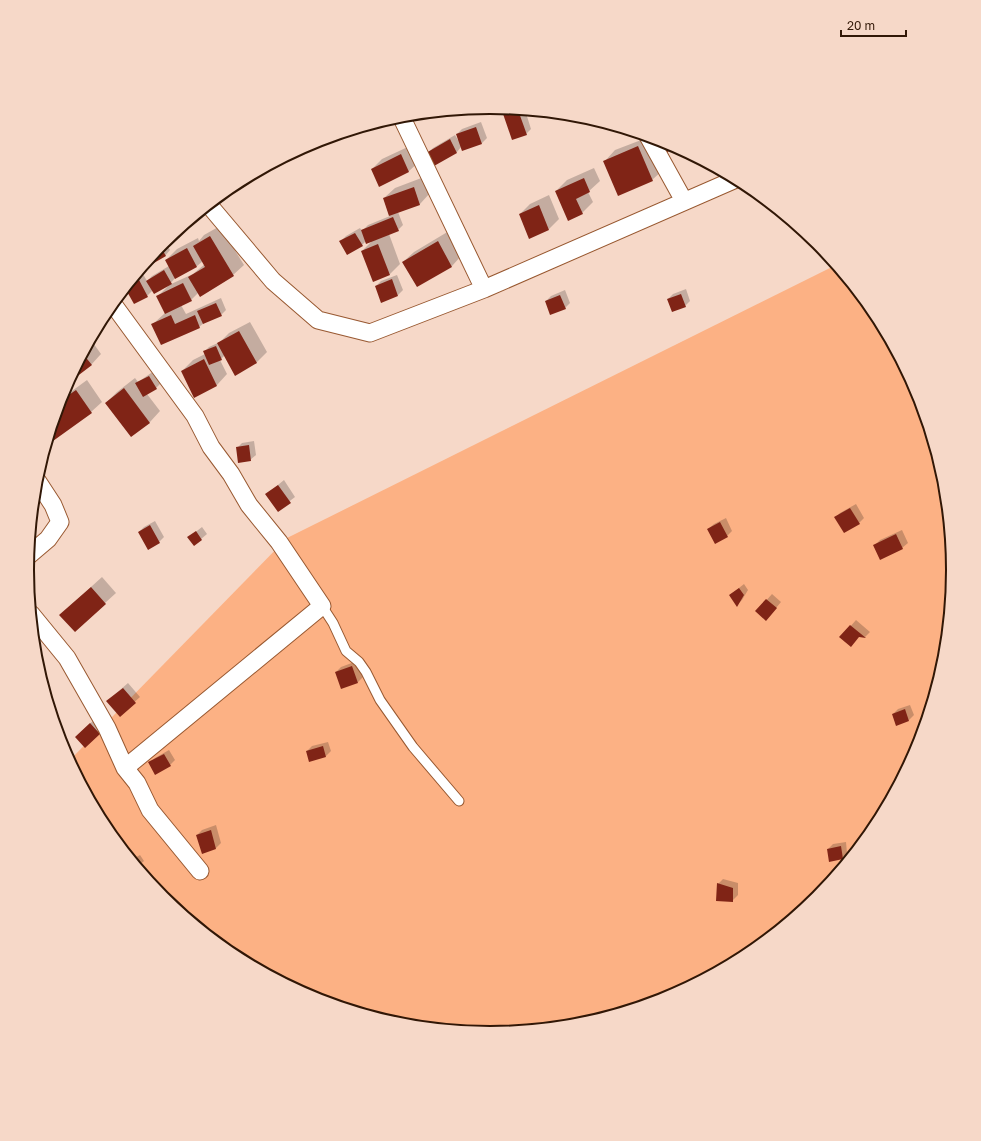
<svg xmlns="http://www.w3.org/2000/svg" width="981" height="1141" font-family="'Golos Text',sans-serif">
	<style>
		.green { fill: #fcb184 }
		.shadow { fill: #0003; fill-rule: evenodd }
		.building { fill: #802416 }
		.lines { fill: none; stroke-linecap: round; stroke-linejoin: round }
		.service-casing { stroke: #985830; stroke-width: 11 }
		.minor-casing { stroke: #985830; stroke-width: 19 }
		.service { stroke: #fff; stroke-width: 9 }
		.minor { stroke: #fff; stroke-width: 17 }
		.rim { fill: none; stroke: #311706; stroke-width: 2 }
	</style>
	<rect width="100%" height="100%" fill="#f6d8c8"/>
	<path class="green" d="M836,265L876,313L919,393L945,480L954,571L945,661L919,748L876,828L818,898L748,956L668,999L581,1025L490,1034L400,1025L313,999L233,956L163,898L105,828L69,761L287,538Z"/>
	<path class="shadow" d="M502,108L525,110L531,129L526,134Z
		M481,122L487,138L482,143L462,150L461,147L457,152L428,153L433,148L455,135L458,140L459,139L457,134L462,129Z
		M649,137L663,170L652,180L605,161L615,150Z
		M412,145L420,161L409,171L380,186L372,169L382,159Z
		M594,168L600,181L588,192L593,202L582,213L556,191L567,180Z
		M424,177L430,193L420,204L398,212L403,225L398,230L389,234L400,264L390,274L362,251L374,239L366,241L362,245L341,241L346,236L360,228L362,231L368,225L390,216L384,198L395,188Z
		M549,195L559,219L549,229L520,214L530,204Z
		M220,226L244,265L233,275L198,293L191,300L181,305L186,314L221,298L226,310L221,315L204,323L199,327L153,324L165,313L157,297L169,285L153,290L147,296L126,287L133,279L143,274L147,281L152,276L169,266L166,260L177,249L198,238L199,241L204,235ZM203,261L205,264L193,274L169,285L176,277L197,266Z
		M449,231L462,255L452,266L417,286L403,262L414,252Z
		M165,241L170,250L165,256L146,264L143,267Z
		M397,275L403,290L398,295L376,286L381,281Z
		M686,289L690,301L685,306L668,299L673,294Z
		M565,290L570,303L565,308L546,301L551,296Z
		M250,322L267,352L256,363L225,355L220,360L227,374L217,385L195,396L182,371L193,360L205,354L204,352L209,347L220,342L229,333Z
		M91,340L101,354L91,365L69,381Z
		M154,371L161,383L156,388L147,394L160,411L150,422L131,436L106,403L117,392L135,378L138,382Z
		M87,380L102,402L91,412L47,445L61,399Z
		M254,441L256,455L250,460L237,448L242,443Z
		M284,480L295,497L278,510L267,494Z
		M856,504L864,518L859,523L835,518L840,513Z
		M726,518L732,531L727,536L708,529L714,524Z
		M155,521L164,537L159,542L139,532L144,527Z
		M202,527L207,534L194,545L189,537Z
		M902,530L908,543L902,548L875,545L880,540Z
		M102,577L116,593L105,603L71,605Z
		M744,584L748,590L742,600L737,605L730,595Z
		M772,594L781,602L771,614L757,611Z
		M856,620L870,632L865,637H841Z
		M357,661L363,677L358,682L336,672L341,667Z
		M128,683L140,697L120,715L113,696Z
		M910,705L914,715L909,720L893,714L898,709Z
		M96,718L105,728L85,747L81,732Z
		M328,742L331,751L326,756L307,751L312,746Z
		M169,750L175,760L170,765L150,763L155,758Z
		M216,825L221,843L216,848L203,852L197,835L202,830Z
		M846,842L847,853L842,858L828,849L833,844Z
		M140,855L144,861L137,867L131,860Z
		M723,879L738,883V895L732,901L718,884Z"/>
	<path class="building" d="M501,108L518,110L527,135L512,140Z
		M476,127L482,144L462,151L456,134Z
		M655,138L668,142L676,147L664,154Z
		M450,139L457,153L434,166L426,153Z
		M638,146L653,181L618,196L603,161Z
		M401,154L409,172L379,187L371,169Z
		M584,178L590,192L576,199L583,214L568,221L555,191Z
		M414,187L420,205L389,216L383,198Z
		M539,205L549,230L529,239L519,214Z
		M393,217L399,231L366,244L361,230Z
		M355,233L363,246L347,255L339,241Z
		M210,236L234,276L200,297L188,277L205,267L193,246Z
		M438,241L452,267L417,287L402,262Z
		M378,244L390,275L373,282L361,251Z
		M160,246L166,256L147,267L145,264Z
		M187,248L197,267L175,279L165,260Z
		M164,270L172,284L154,294L146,281Z
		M138,278L148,297L134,304L125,288L131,282Z
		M392,279L398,296L381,303L375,286Z
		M183,283L192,301L165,314L156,296Z
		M681,294L686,307L672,312L667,299Z
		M560,295L566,309L550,315L545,301Z
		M216,303L222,316L203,324L197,311Z
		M171,315L175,324L195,315L200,328L161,345L151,324Z
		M239,331L257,363L235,376L217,343Z
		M216,346L222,360L209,365L203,351Z
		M83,354L92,365L67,384Z
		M204,359L217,386L194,398L181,371Z
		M149,376L157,389L143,397L135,383Z
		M124,388L150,423L131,437L105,403Z
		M76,390L92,413L46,446L60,401Z
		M249,445L251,461L238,463L236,447Z
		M278,485L291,503L278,512L265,494Z
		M34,495L40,500L33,506L34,501Z
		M850,508L860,524L844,533L834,517Z
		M720,522L728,537L715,544L707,529Z
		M150,525L160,543L148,550L138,532Z
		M196,531L202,540L194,546L187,537Z
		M896,534L903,549L880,560L873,545Z
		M91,587L106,604L75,632L59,615Z
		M739,588L744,595L737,607L729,595Z
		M766,599L777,608L766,621L755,611Z
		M850,625L866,638L859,637L851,647L839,637Z
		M352,666L358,683L341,689L335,672Z
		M123,688L136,703L120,717L106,701Z
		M905,709L909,721L896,726L892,714Z
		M90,723L100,734L85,748L75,737Z
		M323,746L326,757L309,762L306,751Z
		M164,754L171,766L155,775L148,762Z
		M211,830L216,849L202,854L196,835Z
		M841,846L843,859L829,862L827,849Z
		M135,859L140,867L138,868L132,861Z
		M717,883L733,888V902L716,901Z"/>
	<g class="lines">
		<g class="service-casing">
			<path id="service" d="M322,606L333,623L346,651L359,662L366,672L380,700L413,747L459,801"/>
		</g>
		<g class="minor-casing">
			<path id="minor" d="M401,116L484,289
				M648,136L684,201
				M209,205L273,281L318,320L370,333L484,289L736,179
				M113,304L195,416L211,447L231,474L249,505L279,542L322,606L125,768
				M28,556L48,539L60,522L53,505L36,479
				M31,614L67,658L107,728L125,768L137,783L150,810L200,871"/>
		</g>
		<use href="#service" class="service"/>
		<use href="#minor" class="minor"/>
	</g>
	<path d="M0 0H981V1141H0ZM34 570a456 456 0 1 1 912 0a456 456 0 1 1-912 0Z" fill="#f6d8c8" fill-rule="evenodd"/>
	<path class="rim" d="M34 570a456 456 0 1 1 912 0a456 456 0 1 1-912 0Z"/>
	<path d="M841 30v6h65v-6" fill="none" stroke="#311706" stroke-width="2"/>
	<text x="847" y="30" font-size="12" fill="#311706" stroke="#f6d8c8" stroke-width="3" paint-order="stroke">20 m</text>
</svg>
